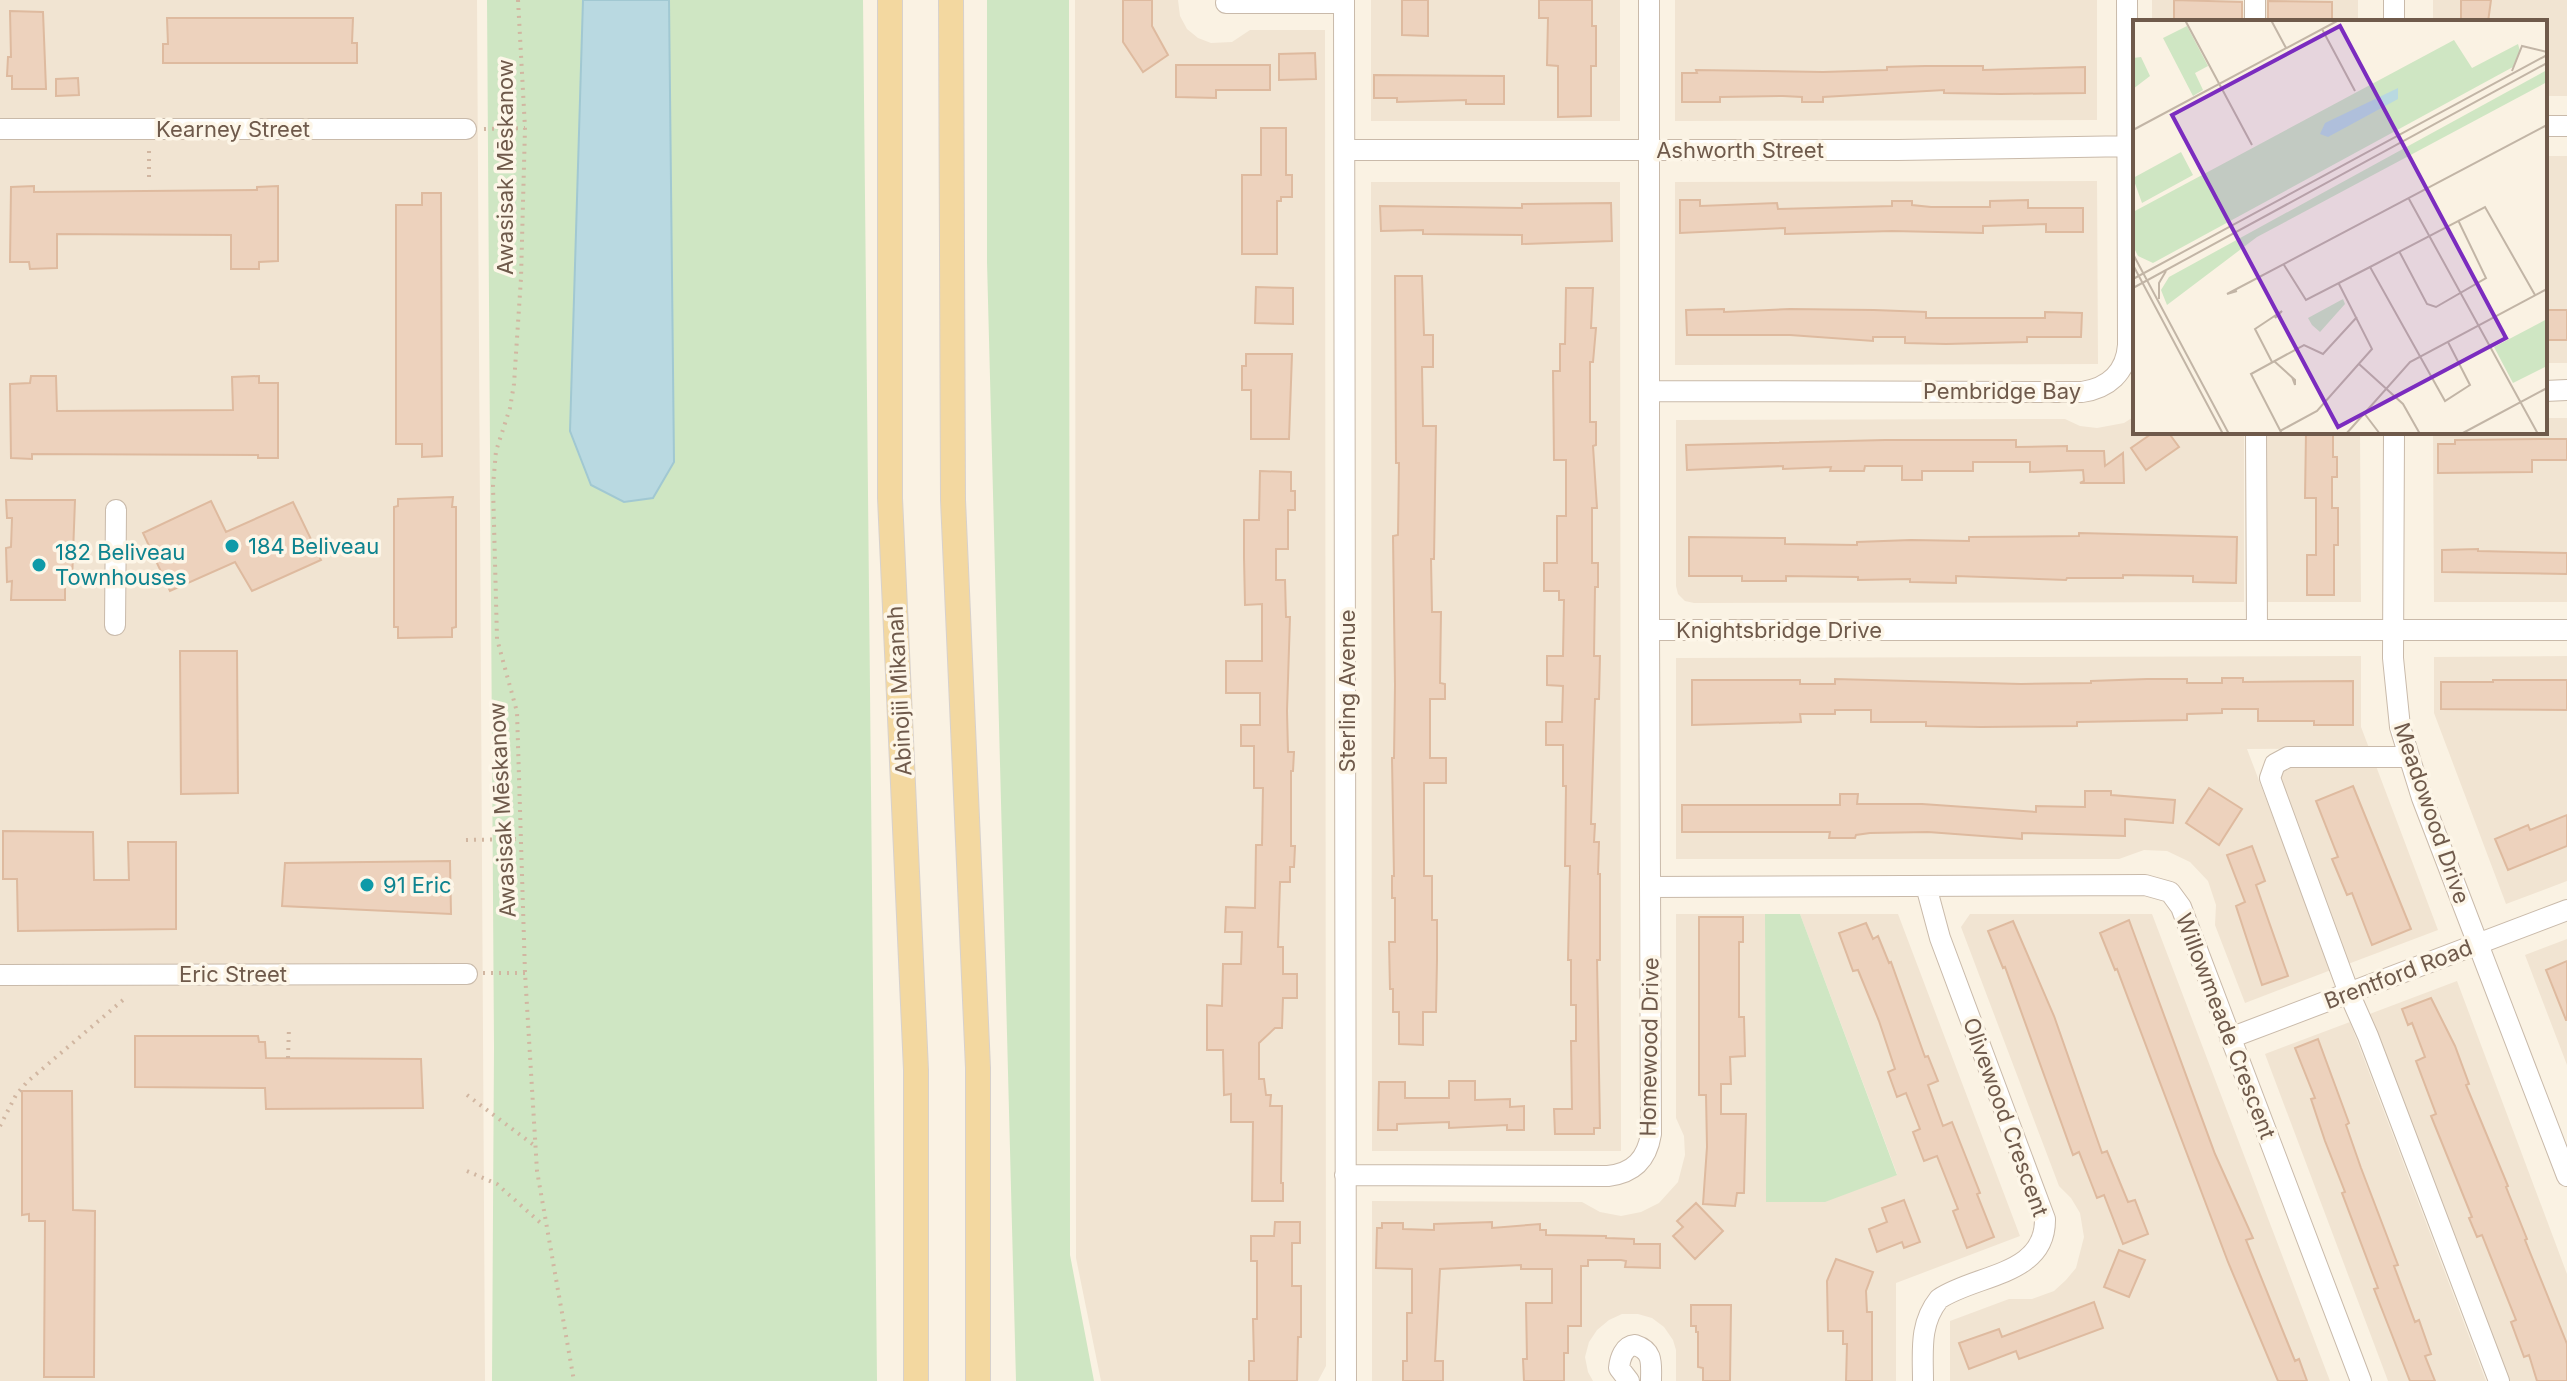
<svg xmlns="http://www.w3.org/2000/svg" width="2567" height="1381" font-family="Inter,sans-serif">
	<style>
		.residential { fill: #f1e4d2 }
		.green { fill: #cfe6c3 }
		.water { fill: #b9d9e1; stroke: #a1c8d2; stroke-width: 2 }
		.building { fill: #edd2bd; stroke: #deba9f; stroke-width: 2 }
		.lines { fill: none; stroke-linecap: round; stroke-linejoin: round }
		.minor-casing { stroke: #c9baaa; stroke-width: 22 }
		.major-casing { stroke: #d7d1cd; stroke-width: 26 }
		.path { stroke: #d1b6a1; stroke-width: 4; stroke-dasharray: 2 6; stroke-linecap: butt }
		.minor { stroke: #fff; stroke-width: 20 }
		.major { stroke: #f3d8a0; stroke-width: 24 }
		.culture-dot { fill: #0f9aa8; stroke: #fdf6e8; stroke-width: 3 }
		.labels { text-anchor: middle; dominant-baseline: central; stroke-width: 7; stroke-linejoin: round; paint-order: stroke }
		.street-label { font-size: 22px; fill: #6f5a4b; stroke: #fdf6e8 }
		.culture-label { font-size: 22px; fill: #0d838f; stroke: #fdf6e8; text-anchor: start }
		.inset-road { fill: none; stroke: #c2b5a6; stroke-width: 2 }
		.view { fill: #7b2cbf; fill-opacity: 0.15; stroke: #7b2cbf; stroke-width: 4 }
		.inset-edge { fill: none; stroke: #6f5a4b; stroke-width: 4 }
	</style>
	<rect width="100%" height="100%" fill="#faf2e3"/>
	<path class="residential" d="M0,0H477L485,1381H0Z
		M1075,0H1178L1180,16L1187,29L1198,38L1211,43L1232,42L1250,30H1325L1326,1366L1318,1381H1101L1076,1258Z
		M1371,0H1620V121H1371Z
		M1675,0H2097V120L1675,121Z
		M2152,0H2243L2244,22H2152Z
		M2255,0H2358V22H2255Z
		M2433,0H2567V96H2545V22H2433Z
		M2545,156H2567V363H2545Z
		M2097,181L2098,364L1675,365V182Z
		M1371,182H1620L1621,1151H1372Z
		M2135,416V432H2244V602L1694,603L1685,601L1678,594L1676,586V420L2065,419L2080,426L2097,428L2124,423Z
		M2545,418H2567V602H2434L2433,432H2545Z
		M2262,432H2360L2361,602H2263Z
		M2361,656V727L2369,748L2247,749L2331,970L2245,1003L2215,925L2216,905L2208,881L2190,862L2167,851L2144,850L2119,859H1676V658Z
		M2567,656V881L2506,904L2434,713V657Z
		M2376,766L2438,930L2348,964L2278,779L2287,767Z
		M1676,914H1765L1766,1202L1897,1174L1800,914H1898L2020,1236L1896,1283V1381H1676V1350L1673,1340L1664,1327L1652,1318L1638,1314H1622L1609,1320L1597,1330L1589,1342L1585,1357L1588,1372L1593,1381H1372V1201L1582,1202L1600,1212L1621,1216L1641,1212L1659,1203L1678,1182L1685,1155L1684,1136L1676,1118Z
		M1970,914H2152L2330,1381H1950V1321L2009,1299H2032L2054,1291L2066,1280L2076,1268L2084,1237L2080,1213L2071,1198L2059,1186L1961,927Z
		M2567,939V1065L2525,955Z
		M2457,981L2567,1274V1381H2506L2367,1015Z
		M2350,1022L2486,1381H2388L2265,1054Z"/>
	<path class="green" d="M487,0H863L877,1381H492L494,1047Z
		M987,0H1069L1070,1255L1094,1381H1016L987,262Z
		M1765,914H1800L1897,1175L1825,1202H1766Z"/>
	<path class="water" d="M583,0H669L674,462L653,498L624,502L591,485L570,431Z"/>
	<path class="building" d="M1123,0H1152V26L1168,55L1143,72L1123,42Z
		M1402,0H1428V36L1402,35Z
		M1539,0H1592V26H1596V66H1591V116L1558,117V66L1547,65L1548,18H1539Z
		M2174,0L2242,2V22H2174Z
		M2461,0H2491L2488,22H2461Z
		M2268,1L2332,2V22H2268Z
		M10,11L43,12L46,89H12V76H7L8,57H11Z
		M167,18H353L352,43H357V63H163V44H168Z
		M1315,53L1316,79L1279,80V54Z
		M1176,65H1270V90H1216V98L1176,97Z
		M1925,66H1983V70L2085,67V93L2001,94L1944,93V90L1823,97V102H1802V97L1783,96L1720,97V102H1682V73H1697L1696,70L1823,72L1887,70V67Z
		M1374,75L1504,76V104H1466V100L1397,102V98H1374Z
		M78,78L79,95L56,96V79Z
		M1261,128H1286V175H1292V197H1281V201H1277V254H1242V175H1261Z
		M34,186V192L257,190V187L278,186V261L259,262V269H231V235L57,234V268L30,269L29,262H10L11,187Z
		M422,193H441L442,456L422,457V444H396V205H422Z
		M1680,200H1700V206L1777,203L1778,209L1892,206V201H1912V205L1931,207H1990V201L2028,200V208H2083V232H2046V224L1983,226V233L1892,231L1785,234V228L1680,233Z
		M1611,203L1612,241L1522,244V235L1423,234V230L1381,231L1380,206L1522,208V204Z
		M1395,276H1422L1424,335H1433V367H1422L1423,426H1436L1434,559H1431L1432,612H1441L1440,683L1445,684V699H1430V758H1446V783H1424V876H1432V920H1437V960L1436,1012H1423V1045L1399,1044V1012H1393V989H1390L1389,942H1395V898H1392V876H1394L1392,758H1394L1395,685L1393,536L1398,535L1399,463H1396Z
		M1256,287L1293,288V324L1255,323Z
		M1566,288H1593L1591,328H1596L1593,362H1590V422H1596V445L1593,446L1597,508H1592V563H1598V587H1595L1594,656H1600L1599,699H1595L1591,824H1595L1594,842H1599L1598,874H1600V960H1597L1600,1128H1594V1134H1555L1554,1109H1572L1571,1041H1576V1005H1571V960H1568L1570,866H1565L1566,786H1563V745H1546V722H1562L1563,686L1547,685V656H1563L1564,600H1559V591H1544V563H1557V516H1566V460H1554L1553,371H1560V344H1565Z
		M1724,309V312L1790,309L1874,310L1926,312V318H2045V312L2082,313L2081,337H2027V342L1946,344L1905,343V337H1873V341L1790,335H1687L1686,310Z
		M2545,310H2567V340H2545Z
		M1246,354H1292L1289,439H1251V390H1242V366H1246Z
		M31,376H56L57,411L233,410L232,377L259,376V383H278V458H258V455L32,454V459L11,458L10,384L30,383Z
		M2154,432H2168L2179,447L2146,470L2131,448Z
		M2306,432H2333V457H2337V477H2332V508H2338V545H2334V595H2307V555H2316V498H2305Z
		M2539,439H2567V460H2532V472L2438,473V444H2455V440Z
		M1885,440H2016V447L2067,446V451H2104L2105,466L2123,453L2124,483H2080L2084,481L2083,470L2030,472V462H1973V471H1922V480H1902V466H1865L1864,471H1830L1831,467L1783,469V466L1687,470L1686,445Z
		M1260,471L1291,472V491H1295V510H1288V549H1276V580H1285L1286,617H1290L1287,711L1288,752H1294L1293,771H1291V846H1295L1294,867H1290V882H1280L1278,947H1283V974H1297V998H1283L1282,1028H1275L1259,1043V1079H1264L1266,1095H1271L1270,1106H1282L1281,1183H1283V1201H1252L1253,1122H1231V1094L1224,1095L1223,1050H1207V1005L1222,1006L1223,964H1241L1242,932H1225L1226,907L1255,908L1256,845H1262L1263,788H1254V746H1241V725H1260V693H1226V661H1262V604L1245,605L1244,557V520H1259Z
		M453,497L452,507H456V627L452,628V637L398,638V627H394V507L398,506V499Z
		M6,500H75L72,581H65V600H11L12,581L7,582L6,548L11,547L12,518H7Z
		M211,501L226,532L293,502L321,560L252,591L235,562L170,591L143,533Z
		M2079,533L2237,537L2236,583L2193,582V576L2123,575V578H2067L2066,580L1956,576V583L1910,582V579L1858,580V577L1786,576V581H1742V576H1689V537L1785,538V544L1857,545V542L1911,540L1969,541V537L2079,536Z
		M2478,549V551L2567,553V574L2442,572V550Z
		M180,651H237L238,793L181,794Z
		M2222,678H2243V682L2353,681V725H2314V721H2258V709H2222V713L2187,714V720L2077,722V726L1981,727L1926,726V722H1871V710H1835V714H1800L1801,722L1692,725V680H1800V684H1835V679L2021,684L2091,683V681L2147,679H2187V683H2222Z
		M2493,680H2567V710L2441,709V682H2493Z
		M2353,786L2411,929L2372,945L2352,893L2347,895L2332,859L2338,857L2316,801Z
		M2209,788L2242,809L2219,845L2186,823Z
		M2085,791H2111V795L2175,800L2173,823L2125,819V836L2022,833V839L1928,832L1870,833L1856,835L1855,838H1829L1830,832H1682V805H1840V794H1858L1857,804H1922L2036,812V806L2085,807Z
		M2567,815V846L2508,870L2495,839L2528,825L2530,830Z
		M3,831L93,832L94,880H129L128,842H176V929L18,931L17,879H3Z
		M2252,846L2265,881L2256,885L2288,976L2262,985L2236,906L2245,902L2227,855Z
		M450,861L451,914L282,906L285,863Z
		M1699,917H1743V942H1739V1017H1744L1745,1056L1730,1057L1731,1084H1721V1114H1746L1744,1193H1737L1735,1206L1703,1204L1707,1147L1706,1095H1699Z
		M2129,920L2215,1154L2253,1238L2246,1240L2295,1361L2299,1359L2307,1381H2278L2228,1262L2117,969L2115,970L2100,933Z
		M2013,921L2054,1016L2102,1153L2107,1151L2128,1202L2135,1200L2148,1234L2123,1244L2104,1195L2097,1198L2079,1152L2073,1155L2005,967L2003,968L1988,931Z
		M1866,923L1873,939L1878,936L1889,963L1891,962L1925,1057L1928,1056L1938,1081L1928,1085L1943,1126L1952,1122L1980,1193L1977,1194L1994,1237L1967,1248L1953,1211L1958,1209L1937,1156L1924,1161L1913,1132L1920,1129L1906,1093L1897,1097L1888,1072L1895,1069L1879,1021L1858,970L1853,971L1839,933Z
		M2567,961V1020H2566L2546,970Z
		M2431,998L2455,1046L2469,1084L2466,1085L2508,1186L2506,1187L2527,1239L2525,1240L2567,1344V1381H2537L2529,1355L2524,1357L2511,1322L2516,1320L2482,1235L2477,1237L2469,1218L2472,1217L2431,1116L2436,1114L2416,1061L2425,1057L2412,1023L2408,1025L2402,1009Z
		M135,1036H258L259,1042H265L266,1058L421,1059L423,1108L266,1109L265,1088L135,1087Z
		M2318,1039L2349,1123L2346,1125L2361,1168L2398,1265L2394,1266L2415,1322L2419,1320L2431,1354L2425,1356L2435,1381H2410L2374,1289L2378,1288L2342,1193L2345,1192L2325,1141L2311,1099L2315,1098L2295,1048Z
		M1449,1081H1475V1100L1510,1099V1107L1524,1106V1130H1507V1125L1449,1128V1122L1397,1124V1130H1378L1379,1082H1405V1098H1449Z
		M22,1091H72L73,1210L95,1211L94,1377H44L45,1221H29V1214L22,1215Z
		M1904,1200L1920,1242L1904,1248L1902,1242L1877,1252L1869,1229L1887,1222L1882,1208Z
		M1696,1203L1723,1231L1695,1259L1673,1236L1683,1227L1677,1221Z
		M1275,1222H1300V1243H1292V1286H1301V1337H1298L1297,1381H1249V1361H1254L1253,1319H1257V1261H1251V1236H1274Z
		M1492,1222V1228L1540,1224V1230H1546V1235L1606,1236V1238L1634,1239V1244H1660V1268L1625,1267L1626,1261L1621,1260H1588V1266H1581V1326H1568V1353H1564V1381H1524L1523,1359H1527L1526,1303H1552V1269H1521V1265L1440,1269L1435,1361H1443V1381H1403V1361H1407V1313H1412V1269L1376,1268L1377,1228H1382V1223H1403V1229L1434,1230V1224Z
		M2119,1250L2145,1260L2129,1297L2104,1287Z
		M1836,1259L1873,1272L1866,1291L1867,1312H1872V1381H1846L1847,1344H1843V1331H1828L1827,1281Z
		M2094,1302L2103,1328L2019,1359L2016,1351L1969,1369L1959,1343L1999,1329L2002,1337Z
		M1691,1305H1731L1730,1381H1703V1368L1698,1367V1332H1696V1326H1691Z"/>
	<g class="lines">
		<g class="minor-casing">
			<path id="minor" d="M1344,0L1346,1381
				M1649,0V630H2567
				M2255,0V22
				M2394,0V22
				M1226,3H1344
				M2545,126H2567
				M0,129H466
				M1345,150H1898L2135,146
				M1649,391L2082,392C2108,388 2126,373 2128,345L2127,0
				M2545,391L2567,390
				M2256,432L2257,629
				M2394,432L2393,658L2400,727L2422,798L2567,1176
				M115,625L116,510
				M2408,757H2288L2275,764L2270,778L2349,993L2368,1036L2499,1381
				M1650,887L2145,885L2170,892L2181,907L2361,1381
				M0,975L467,974
				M2230,1038L2567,910
				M1345,1175L1608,1176C1634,1173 1647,1159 1651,1134L1649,630
				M1629,1381L1619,1368C1620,1358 1624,1346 1635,1345C1654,1351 1651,1364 1651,1381
				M1923,1381C1923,1351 1919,1324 1939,1299C1976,1274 2046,1276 2045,1219L1940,938L1926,886"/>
		</g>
		<g class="major-casing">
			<path id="major" d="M890,0V498L916,1070V1381
				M951,0L953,500L978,1068V1381"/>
		</g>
		<path class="path" d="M518,0L525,128L521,278L514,384L510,408L496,451L493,486L497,639L517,712L525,973L537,1171L574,1381
			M484,129L525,128
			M149,177V148
			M466,840L521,839
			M483,973H525
			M288,1058L289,1027
			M467,1095L535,1146
			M0,1126L16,1095L27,1082L123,1000
			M467,1171L497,1184L544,1226"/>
		<use href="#minor" class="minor"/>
		<use href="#major" class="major"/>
	</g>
	<g class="culture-dot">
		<circle cx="232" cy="546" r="8"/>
		<circle cx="39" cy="565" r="8"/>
		<circle cx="367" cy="885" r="8"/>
	</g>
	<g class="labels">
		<g class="street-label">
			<text x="233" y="129">Kearney Street</text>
			<text x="1740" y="150">Ashworth Street</text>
			<text transform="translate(505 167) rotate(-90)">Awasisak Mēskanow</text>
			<text x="2002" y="391">Pembridge Bay</text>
			<text x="1779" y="630">Knightsbridge Drive</text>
			<text transform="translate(899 691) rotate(-93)">Abinojii Mikanah</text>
			<text transform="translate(1347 691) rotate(-90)">Sterling Avenue</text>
			<text transform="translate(502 810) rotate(-93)">Awasisak Mēskanow</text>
			<text transform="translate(2432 813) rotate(71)">Meadowood Drive</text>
			<text x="233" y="974">Eric Street</text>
			<text transform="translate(2398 974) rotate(-21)">Brentford Road</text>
			<text transform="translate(2226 1026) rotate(69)">Willowmeade Crescent</text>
			<text transform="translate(1649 1047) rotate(-89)">Homewood Drive</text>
			<text transform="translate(2006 1117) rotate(70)">Olivewood Crescent</text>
		</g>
		<g class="culture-label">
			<text x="248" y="546">184 Beliveau</text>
			<text x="55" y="552">182 Beliveau<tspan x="55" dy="25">Townhouses</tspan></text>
			<text x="383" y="885">91 Eric</text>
		</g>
	</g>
	<g transform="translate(2133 20)">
		<rect width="414" height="414" fill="#faf2e3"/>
		<path d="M54,6L75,46L62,53L70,70L60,76L30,18ZM321,20L339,48L385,24L387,31L380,47L20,243L5,236L0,226V192ZM8,37L17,56L0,69V38ZM414,50V62L124,217L34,285L28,270L36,257ZM48,132L60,155L9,183L0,158ZM210,279L212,284L187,312L179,305L175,298ZM414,299V346L380,363L361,327Z" fill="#cfe6c3"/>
		<path d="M265,68V79L195,117L187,114L192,103Z" fill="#b9d9e1"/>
		<path class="inset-road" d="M52,0L119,125M138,0L153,28M189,9L222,71M379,51L389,26L414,32M0,110L206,0M276,179L405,414M266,231L294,284L303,287L353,258L325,200M0,234L96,414M0,245L90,414M151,245L173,280L237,247M0,259L414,35M0,268L414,43M104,271L94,274L414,105M26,279V263L33,251M315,322L337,365L312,381L237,247L352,187L402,275M141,341L151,350L162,360V365L159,357M139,342L122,309L149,291L142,298M226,344L270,384L287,414M231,393L247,414M147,411L184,391L239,329L206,264M149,414L118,354L171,325L190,334L224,297M213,414L277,342L414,269M328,414L414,368"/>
		<path class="view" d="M207,6L373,318L205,407L39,95Z"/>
		<rect width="414" height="414" class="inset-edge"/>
	</g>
</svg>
